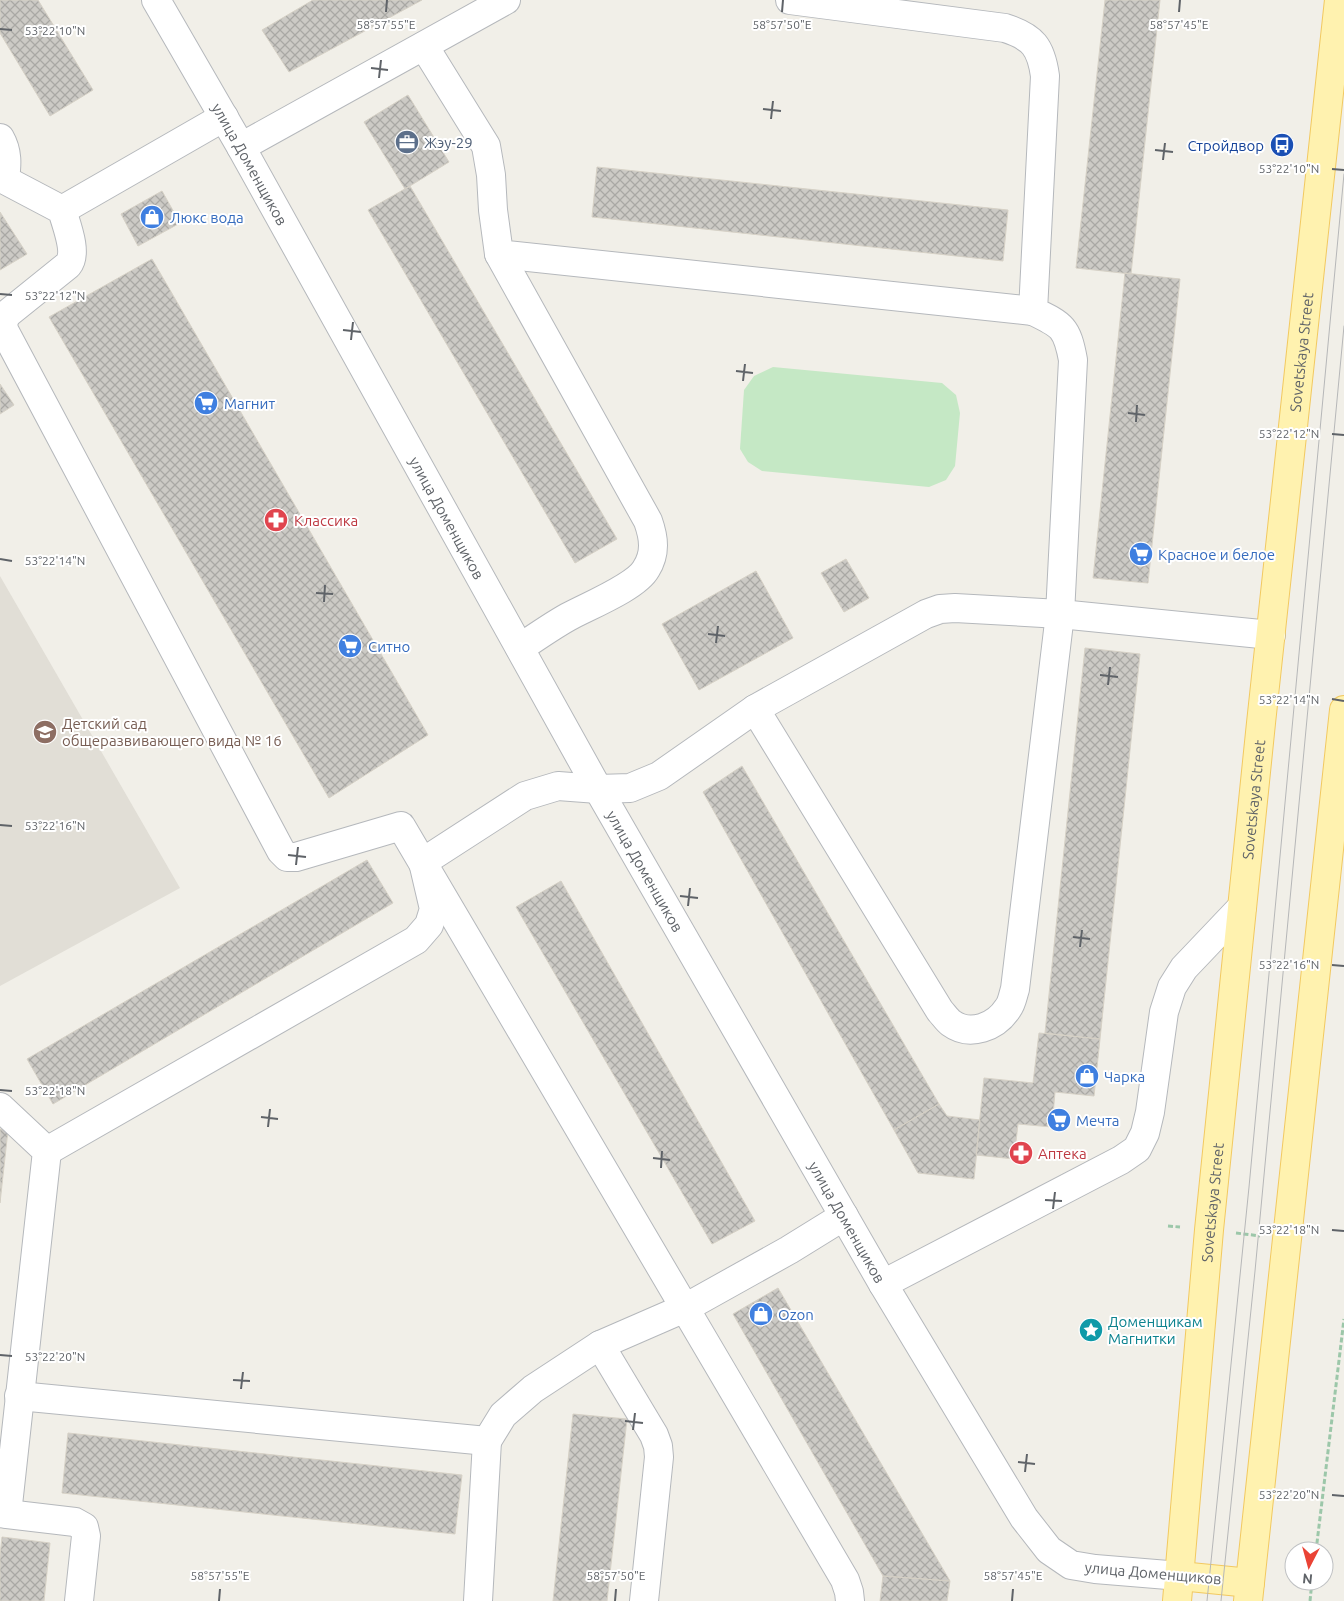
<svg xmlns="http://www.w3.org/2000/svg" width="1344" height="1601" font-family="Ubuntu,sans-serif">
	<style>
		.education { fill: #e1ded6 }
		.pitch { fill: #c5e8c5 }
		.building { fill: url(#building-cross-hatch); stroke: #d6d1c6 }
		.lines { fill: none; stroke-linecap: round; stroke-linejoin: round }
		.minor-casing { stroke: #b5b8bc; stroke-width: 30 }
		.major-casing { stroke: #f2c960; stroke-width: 30 }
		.path { stroke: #9cc7a9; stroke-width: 3; stroke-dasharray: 5 2.5; stroke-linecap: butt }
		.minor { stroke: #fff; stroke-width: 28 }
		.major { stroke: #fff2af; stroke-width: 28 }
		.tram { stroke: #b6b7b8; stroke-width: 1 }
		.ticks { fill: none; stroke: #5f6368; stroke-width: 2 }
		.labels { text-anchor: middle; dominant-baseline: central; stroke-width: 4; stroke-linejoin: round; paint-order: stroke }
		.service-label { font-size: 15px; fill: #4e5e75; stroke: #fff; text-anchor: start }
		.transit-label { font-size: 15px; fill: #164399; stroke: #fff; text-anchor: end }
		.street-label { font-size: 15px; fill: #5f6368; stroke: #fff }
		.shop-label { font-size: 15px; fill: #366cbe; stroke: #fff; text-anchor: start }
		.health-label { font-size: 15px; fill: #be3a42; stroke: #fff; text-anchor: start }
		.education-label { font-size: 15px; fill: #785e54; stroke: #fff; text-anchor: start }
		.culture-label { font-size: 15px; fill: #0d838f; stroke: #fff; text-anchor: start }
		.ticks-label { font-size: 12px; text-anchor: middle; fill: #5f6368; stroke: #fff; stroke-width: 4; stroke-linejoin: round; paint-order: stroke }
	</style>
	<defs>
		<pattern id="building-cross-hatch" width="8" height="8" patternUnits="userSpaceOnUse" patternTransform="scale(1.25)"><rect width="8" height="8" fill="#cccac5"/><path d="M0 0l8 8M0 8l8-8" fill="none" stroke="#a9a8a4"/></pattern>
	</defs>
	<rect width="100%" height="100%" fill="#f1efe8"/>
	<path class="education" d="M0,576L180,888L0,986Z"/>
	<path class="pitch" d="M773,367L942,383L956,395L960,413L955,466L946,480L929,487L762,471L748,462L740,449L744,390L754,376Z"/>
	<path class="building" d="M0,0H38L93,90L50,116L0,33Z
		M313,0H422L289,72L262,30Z
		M1105,0H1160L1131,274L1076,268Z
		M408,95L449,162L405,189L364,122Z
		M597,167L1008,210L1003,261L592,217Z
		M410,186L617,539L575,563L368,210Z
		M162,191L180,223L138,246L121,214Z
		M0,212L27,254L0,270Z
		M152,259L428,735L329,798L49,317Z
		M1125,273L1180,279L1148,583L1093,578Z
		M0,384L14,405L0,414Z
		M846,559L869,598L844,612L821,573Z
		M756,571L793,638L699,690L662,624Z
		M1085,648L1140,654L1100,1039L1045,1033Z
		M742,766L939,1104L894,1130L703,792Z
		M367,860L393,903L53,1104L27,1059Z
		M561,881L755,1221L712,1244L516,907Z
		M1039,1033L1100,1039L1094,1096L1055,1092L1052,1127L1018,1124L1014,1159L976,1155L984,1078L1033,1083Z
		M939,1104L947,1116L980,1120L974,1179L918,1173L894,1130Z
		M0,1129L8,1130L0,1203Z
		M778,1288L950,1581L883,1576L733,1314Z
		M573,1414L627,1419L607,1601H553Z
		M68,1433L462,1475L455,1534L62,1493Z
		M2,1537L50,1543L44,1601H0V1556Z
		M883,1576L950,1581L947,1601H880Z"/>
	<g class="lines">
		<g class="minor-casing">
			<g id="minor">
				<path id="s1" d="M156,0L241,147L598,789L883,1284L1024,1518L1049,1550L1071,1565L1095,1569L1180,1576"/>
				<path d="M424,46L486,146L491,175L493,210L499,254L1033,311"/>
				<path d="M0,138C8,152 7,164 5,180L62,210C66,224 78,253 68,265L7,314L3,322L4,330L281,851L287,857H296L401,826L845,1580L849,1592L850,1601"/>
				<path d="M241,147L506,0"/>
				<path d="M62,210L224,117"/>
				<path d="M499,254L648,521C654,538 656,553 646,569C636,587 588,606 568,617C552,626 536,637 520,648"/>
				<path d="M755,709L940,1011C943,1014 947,1020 951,1023C970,1037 996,1027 1008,1008C1012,1003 1013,995 1015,989L1060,614L1073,360C1067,327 1062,325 1033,311L1045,76C1041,47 1033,37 1005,28L790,0"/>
				<path d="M0,1107L47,1151L7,1514L0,1513"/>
				<path d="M47,1151L416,940L429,925L434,909L423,862L525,796L558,786L598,789L630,788L659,776L755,709L926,614L940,609L955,608L1060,614L1271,635"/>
				<path d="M883,1284L1121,1160L1137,1149L1145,1133L1150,1112L1164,1012L1172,987L1184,968L1242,907"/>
				<path d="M600,1345L654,1435L658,1446L659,1457L644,1601"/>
				<path d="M19,1396L487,1441L503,1415L533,1389L600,1345L685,1308L789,1250L844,1216"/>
				<path d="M7,1514L75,1522L84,1527L86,1536L79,1601"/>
				<path d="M478,1601L487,1441"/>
			</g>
		</g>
		<g class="major-casing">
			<g id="major">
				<path d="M1180,1576L1250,1583"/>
				<path id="s2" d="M1177,1601L1209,1230L1261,723L1339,0"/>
				<path d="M1248,1601L1344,710"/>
			</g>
		</g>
		<path class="path" d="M1168,1226L1180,1227
			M1236,1233L1260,1236
			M1316,1551L1344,1319
			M1310,1601L1312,1581"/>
		<use href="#minor" class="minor"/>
		<use href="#major" class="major"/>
		<path class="tram" d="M1207,1601L1249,1187L1344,174
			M1221,1601L1255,1271L1344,326"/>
	</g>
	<path class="ticks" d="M386,12L387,0M782,12L783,0M1179,12L1180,0M0,29L12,30M371,68L388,70M379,78L381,60M763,109L781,111M771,119L773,101M1155,150L1173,152M1163,160L1165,143M1332,169L1344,170M0,294L12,295M343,330L361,332M351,340L353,322M736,371L753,373M743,381L745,364M1128,413L1145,415M1136,422L1137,405M1332,434L1344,435M0,559L12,561M316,593L333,594M324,602L325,585M708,634L725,636M716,643L718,626M1100,675L1118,677M1108,685L1110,667M1332,699L1344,701M0,825L12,826M288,855L306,857M296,865L298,847M680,896L698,898M688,906L690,888M1073,937L1090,939M1080,947L1082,930M1332,965L1344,966M0,1090L12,1091M261,1117L278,1119M268,1127L270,1109M653,1158L670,1160M661,1168L662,1151M1045,1200L1062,1201M1053,1209L1055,1192M1332,1230L1344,1231M0,1355L12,1356M233,1380L250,1381M241,1389L243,1372M625,1421L643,1423M633,1430L635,1413M1018,1462L1035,1464M1025,1472L1027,1454M1332,1495L1344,1496M219,1601L220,1589M615,1601L616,1589M1012,1601L1013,1589"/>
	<defs>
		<g id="office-disc" transform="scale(1.25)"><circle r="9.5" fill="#5c6f8a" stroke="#fff"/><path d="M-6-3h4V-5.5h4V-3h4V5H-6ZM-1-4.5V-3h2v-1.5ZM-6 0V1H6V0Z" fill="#fff"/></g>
		<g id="bus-disc" transform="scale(1.25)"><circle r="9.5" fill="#1a4fb4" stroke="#fff"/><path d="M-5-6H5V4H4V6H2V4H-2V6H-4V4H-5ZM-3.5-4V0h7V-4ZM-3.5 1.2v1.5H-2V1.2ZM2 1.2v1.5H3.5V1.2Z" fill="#fff"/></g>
		<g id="shop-disc" transform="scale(1.25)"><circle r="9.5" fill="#3f7fe0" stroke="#fff"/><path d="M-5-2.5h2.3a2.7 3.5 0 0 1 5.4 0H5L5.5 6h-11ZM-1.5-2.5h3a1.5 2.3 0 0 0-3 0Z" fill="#fff"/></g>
		<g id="supermarket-disc" transform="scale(1.25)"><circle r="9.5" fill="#3f7fe0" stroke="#fff"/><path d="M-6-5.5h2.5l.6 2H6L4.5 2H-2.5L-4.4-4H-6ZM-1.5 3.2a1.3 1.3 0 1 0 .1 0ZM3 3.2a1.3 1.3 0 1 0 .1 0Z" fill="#fff"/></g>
		<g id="pharmacy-disc" transform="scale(1.25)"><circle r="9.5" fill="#e0444e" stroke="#fff"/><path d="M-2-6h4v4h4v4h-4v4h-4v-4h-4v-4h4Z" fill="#fff"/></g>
		<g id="school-disc" transform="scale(1.25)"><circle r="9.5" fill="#8d6e63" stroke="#fff"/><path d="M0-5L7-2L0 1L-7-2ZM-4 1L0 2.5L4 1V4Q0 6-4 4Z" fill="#fff"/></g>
		<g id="sight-disc" transform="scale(1.25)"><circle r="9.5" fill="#0f9aa8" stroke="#fff"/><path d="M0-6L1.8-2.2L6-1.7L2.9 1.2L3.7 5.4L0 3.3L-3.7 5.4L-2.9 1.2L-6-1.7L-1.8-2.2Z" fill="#fff"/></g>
	</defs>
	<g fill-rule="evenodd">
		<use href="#office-disc" x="407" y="142"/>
		<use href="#bus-disc" x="1282" y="145"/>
		<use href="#shop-disc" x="152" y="217"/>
		<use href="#supermarket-disc" x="206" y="403"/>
		<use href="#pharmacy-disc" x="276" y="520"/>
		<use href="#supermarket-disc" x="1141" y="554"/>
		<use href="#supermarket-disc" x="350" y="646"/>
		<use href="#school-disc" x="45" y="732"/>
		<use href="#shop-disc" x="1087" y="1076"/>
		<use href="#supermarket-disc" x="1059" y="1120"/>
		<use href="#pharmacy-disc" x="1021" y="1153"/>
		<use href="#shop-disc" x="761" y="1314"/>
		<use href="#sight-disc" x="1091" y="1330"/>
	</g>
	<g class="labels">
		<g class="service-label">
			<text x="424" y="142">Жэу-29</text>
		</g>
		<g class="transit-label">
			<text x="1264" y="145">Стройдвор</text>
		</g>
		<g class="street-label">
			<text stroke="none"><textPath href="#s1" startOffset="189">улица Доменщиков</textPath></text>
			<text stroke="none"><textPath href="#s2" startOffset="1255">Sovetskaya Street</textPath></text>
			<text stroke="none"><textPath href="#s1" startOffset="594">улица Доменщиков</textPath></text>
			<text stroke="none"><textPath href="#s2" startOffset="805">Sovetskaya Street</textPath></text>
			<text stroke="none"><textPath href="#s1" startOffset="999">улица Доменщиков</textPath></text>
			<text stroke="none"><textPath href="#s2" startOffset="400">Sovetskaya Street</textPath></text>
			<text stroke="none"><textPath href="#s1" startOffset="1404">улица Доменщиков</textPath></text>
			<text transform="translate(1153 1573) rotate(5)">улица Доменщиков</text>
		</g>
		<g class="shop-label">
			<text x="170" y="217">Люкс вода</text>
			<text x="224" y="403">Магнит</text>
			<text x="1158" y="554">Красное и белое</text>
			<text x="368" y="646">Ситно</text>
			<text x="1104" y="1076">Чарка</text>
			<text x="1076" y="1120">Мечта</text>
			<text x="778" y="1314">Ozon</text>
		</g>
		<g class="health-label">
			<text x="294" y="520">Классика</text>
			<text x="1038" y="1153">Аптека</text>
		</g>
		<g class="education-label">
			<text x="62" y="723">Детский сад<tspan x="62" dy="17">общеразвивающего вида № 16</tspan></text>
		</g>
		<g class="culture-label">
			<text x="1108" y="1321">Доменщикам<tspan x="1108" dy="17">Магнитки</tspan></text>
		</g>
	</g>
	<g class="ticks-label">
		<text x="386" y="29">58°57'55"E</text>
		<text x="782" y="29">58°57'50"E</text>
		<text x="1179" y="29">58°57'45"E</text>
		<text x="55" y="35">53°22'10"N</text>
		<text x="1289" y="173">53°22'10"N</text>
		<text x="55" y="300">53°22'12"N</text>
		<text x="1289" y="438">53°22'12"N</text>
		<text x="55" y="565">53°22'14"N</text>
		<text x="1289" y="704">53°22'14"N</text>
		<text x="55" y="830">53°22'16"N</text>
		<text x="1289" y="969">53°22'16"N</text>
		<text x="55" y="1095">53°22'18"N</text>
		<text x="1289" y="1234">53°22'18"N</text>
		<text x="55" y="1361">53°22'20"N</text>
		<text x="1289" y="1499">53°22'20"N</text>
		<text x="220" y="1580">58°57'55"E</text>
		<text x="616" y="1580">58°57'50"E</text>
		<text x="1013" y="1580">58°57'45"E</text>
	</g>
	<g transform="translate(1309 1566) rotate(186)"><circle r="24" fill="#ffffff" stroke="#bfc1c3"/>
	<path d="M0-4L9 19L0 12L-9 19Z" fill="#ea4335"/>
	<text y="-8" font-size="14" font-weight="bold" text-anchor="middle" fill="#5f6368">N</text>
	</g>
</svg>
